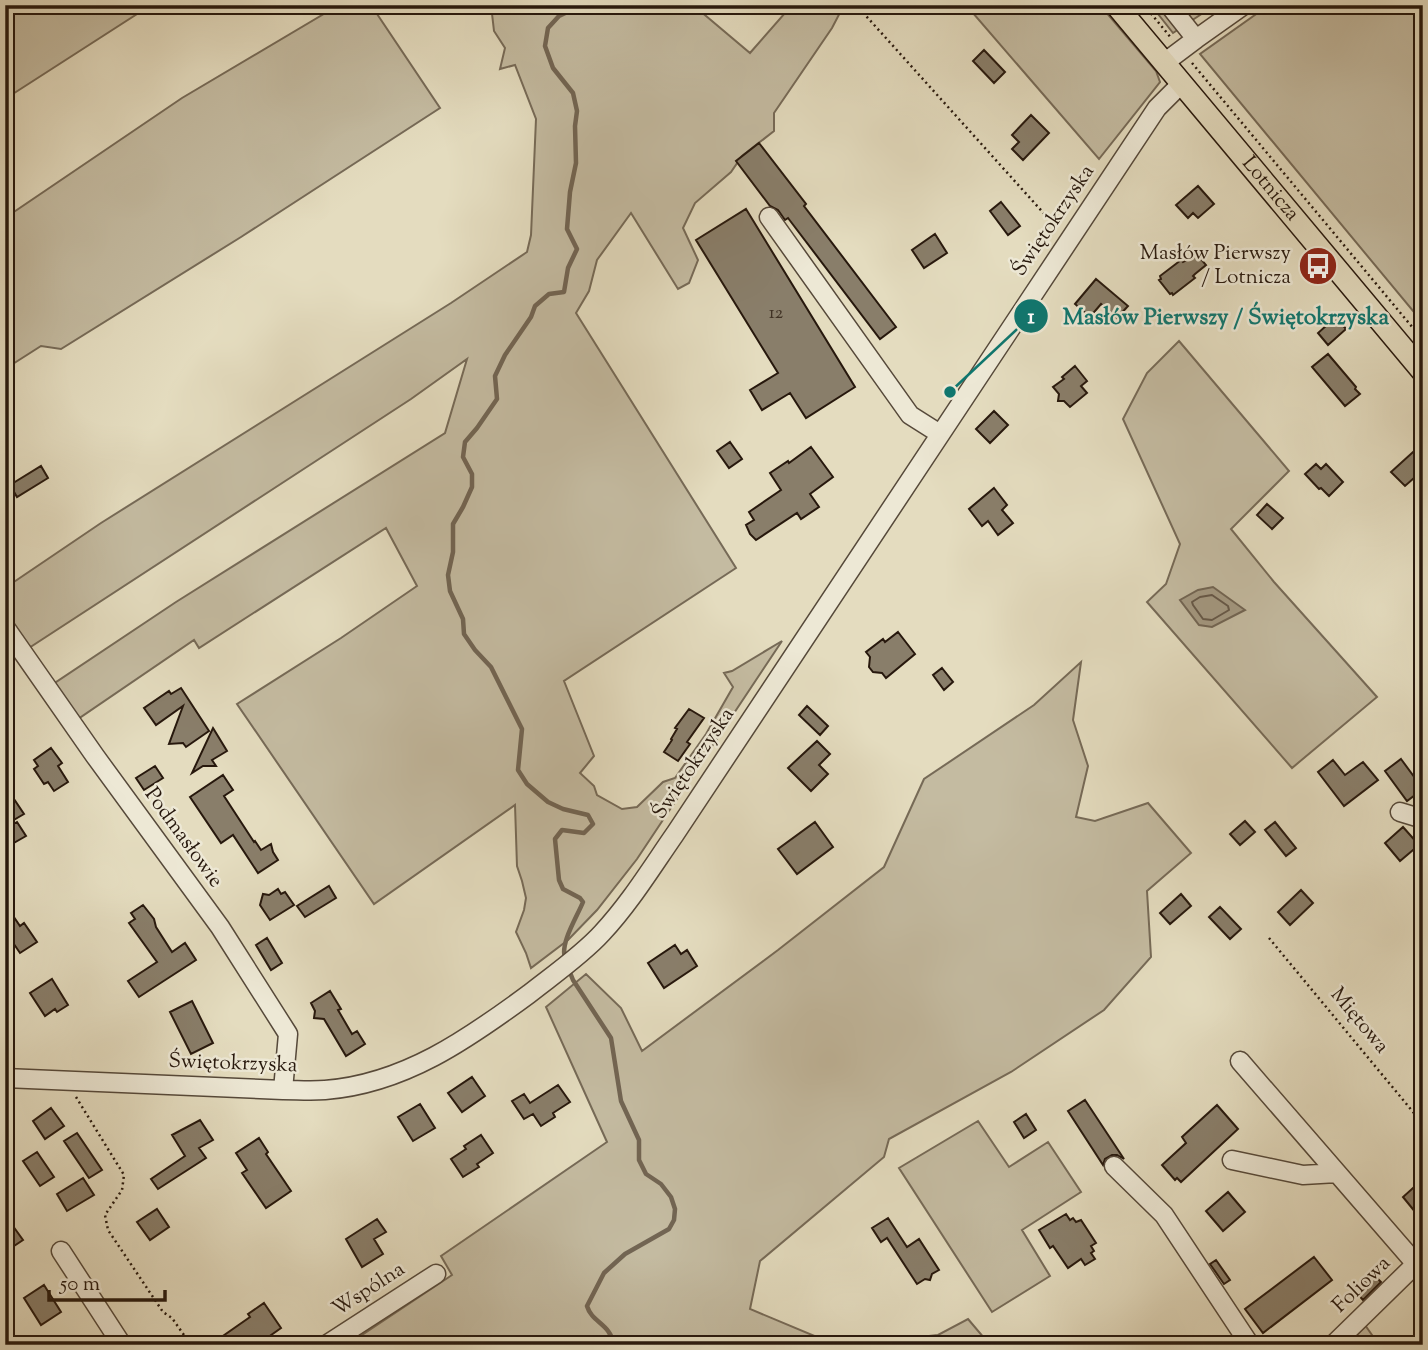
<svg xmlns="http://www.w3.org/2000/svg" width="1428" height="1350" font-family="'Sorts Mill Goudy',serif">
	<style>
		.green { fill: #c4bba1; stroke: #766a57; stroke-width: 2; fill-rule: evenodd }
		.water { fill: #a49982; stroke: #726553; stroke-width: 2 }
		.lines { fill: none; stroke-linecap: round; stroke-linejoin: round }
		.shore { stroke: #665848; stroke-width: 2 }
		.stream { stroke: #726553; stroke-width: 4.5 }
		.building { fill: #897e6a; stroke: #27180d; stroke-width: 2 }
		.minor-casing { stroke: #56493a; stroke-width: 21 }
		.major-casing { stroke: #27180d; stroke-width: 24 }
		.path { stroke: #27180d; stroke-width: 2.5; stroke-dasharray: 2 3.5; stroke-linecap: butt }
		.minor { stroke: #ede8d5; stroke-width: 18 }
		.major { stroke: #e4dcbf; stroke-width: 21 }
		.labels { text-anchor: middle; dominant-baseline: central; stroke-width: 5; stroke-linejoin: round; paint-order: stroke }
		.number-label { font-size: 18px; fill: #403224 }
		.street-label { font-size: 21px; fill: #27180d; stroke: #ede8d5 }
		.poi-label { font-size: 21px; fill: #27180d; stroke: #ede8d5; text-anchor: end }
		.leader { fill: none; stroke: #0f766e; stroke-width: 2.5 }
		.callout-dot { fill: #0f766e; stroke: #ede8d5; stroke-width: 2.5 }
		.mark-label { font-size: 21px; text-anchor: middle; font-weight: bold; fill: #fff }
		.callout-label { font-size: 23px; text-anchor: middle; font-weight: bold; fill: #0f766e; stroke: #ede8d5; stroke-width: 5; stroke-linejoin: round; paint-order: stroke }
	</style>
	<rect width="100%" height="100%" fill="#e4dcbf"/>
	<filter id="stains"><feTurbulence type="fractalNoise" baseFrequency=".00286" numOctaves="4"/><feColorMatrix values="0 0 0 0 .2 0 0 0 0 .09 0 0 0 0 .02 0 0 0 .5 -.17"/></filter>
	<radialGradient id="worn" r=".72"><stop offset=".6" stop-color="#630" stop-opacity="0"/><stop offset="1" stop-color="#630" stop-opacity=".3"/></radialGradient>
	<path class="green" d="M5,5H151L5,99Z
		M339,5H371L440,108L241,237L61,349L41,346L5,369V218L182,98Z
		M491,5H693L750,53L792,5H844L832,28L774,113V131L742,156L731,172L695,203L683,228L698,260L689,283L678,289L631,213L597,260L589,291L576,313L736,568L564,681L594,756L580,773L594,786L597,795L622,809L637,807L663,782L675,778L706,734L733,687L724,673L732,671L782,641L637,859L597,910L568,940L531,968L526,953L516,932L524,910L526,898L522,881L517,866L515,805L374,904L237,704L341,638L417,586L386,528L199,648L194,640L75,721L5,621V588L101,523L451,303L527,252L531,235L536,119L515,65L500,69L505,48L494,31ZM467,359L445,433L176,602L53,684L29,648L411,399Z
		M966,5H1100L1156,71L1160,82L1099,159Z
		M1151,5H1215L1173,33Z
		M1269,5H1423V323L1200,54Z
		M1179,341L1289,471L1231,529L1274,582L1377,697L1292,768L1147,602L1166,584L1180,544L1123,419L1147,373Z
		M1081,662L1073,720L1088,766L1076,817L1095,821L1148,803L1191,853L1147,891L1151,957L1104,1010L1011,1072L889,1139L884,1157L760,1261L750,1309L836,1345H347L452,1275L441,1256L607,1142L546,1007L586,974L621,1008L642,1051L778,950L884,867L924,779L1034,705Z
		M978,1121L1009,1167L1048,1142L1081,1192L1022,1230L1050,1276L992,1312L899,1168Z
		M968,1319L985,1339L976,1345H848L938,1335Z
		M1365,1325L1379,1345H1344Z"/>
	<path class="water" d="M1213,587L1245,610L1212,627L1199,625L1180,600L1198,590Z"/>
	<g class="lines">
		<path class="shore" d="M1212,595L1228,606L1229,610L1212,620L1203,619L1193,605L1192,602L1200,597Z"/>
		<path class="stream" d="M565,958C560,943 577,917 583,902L580,898L563,889L559,880L555,839L562,830L584,833L593,824L588,815L563,809L548,802L527,784L518,770L522,729L491,667L475,650L464,634L463,619L450,591L448,575L453,552V524L463,507L472,487V474L463,457L465,442L477,428L497,399L495,376L505,355L531,317L535,306L549,294L564,292L568,268L577,249L567,229L570,192L576,163L575,126L577,111L573,93L553,68L545,46L548,28L559,16L582,5
			M569,970L573,980L611,1038L621,1101L639,1140V1160L646,1174L661,1184L671,1197L675,1209L674,1220L669,1229L625,1254L604,1273L587,1306C592,1323 610,1323 614,1345"/>
	</g>
	<path class="building" d="M984,50L1005,72L994,83L973,61Z
		M1031,115L1049,133L1023,160L1012,149L1019,142L1012,135Z
		M759,143L806,204L804,206L896,327L880,339L788,218L785,220L778,210L770,206L736,161Z
		M1198,186L1214,204L1198,218L1193,213L1188,218L1176,205Z
		M1001,202L1020,226L1008,235L990,211Z
		M746,209L855,387L806,418L790,393L762,410L750,390L778,373L696,240Z
		M935,234L947,253L924,268L912,250Z
		M1196,253L1206,265L1195,274L1193,276L1195,278L1173,295L1172,293L1170,294L1159,280L1161,279L1160,276L1181,260L1183,262L1185,261Z
		M1096,279L1128,306L1117,318L1101,304L1090,317L1075,304Z
		M1336,317L1346,329L1328,345L1318,333Z
		M1328,354L1356,387L1355,389L1360,394L1345,406L1312,367Z
		M1075,366L1087,381L1081,386L1087,393L1070,407L1064,401H1058L1059,394L1053,387L1064,379L1062,377Z
		M994,411L1008,425L990,443L976,429Z
		M730,442L742,459L729,468L717,451Z
		M1423,443V470L1405,486L1391,472Z
		M811,447L833,477L810,494L819,507L801,519L797,513L756,540L750,534L746,525L754,520L749,512L781,490L770,473L788,461L789,463Z
		M1316,464L1321,469L1326,464L1343,482L1329,496L1321,488L1319,489L1305,474Z
		M41,466L48,478L17,497L10,485Z
		M994,488L1007,505L1002,510L1013,523L998,535L988,521L982,526L969,509Z
		M1267,504L1283,518L1272,529L1257,515Z
		M898,632L915,654L886,678L882,673L873,672L869,667L870,657L866,652L883,639L885,642Z
		M942,668L953,682L944,690L933,675Z
		M181,688L209,731L186,747L183,743L169,744L183,706L156,725L144,708L169,691L171,694Z
		M807,706L828,726L820,735L799,715Z
		M689,709L704,718L687,742L690,744L678,761L664,752L672,740L671,739L677,729L675,728Z
		M213,728L227,751L212,760L216,766H203L192,773Z
		M817,741L830,754L819,765L828,774L811,791L788,768Z
		M51,748L62,763L58,766L68,782L54,791L48,782L44,784L34,769L38,766L34,760Z
		M1401,759L1423,789L1407,801L1385,771Z
		M1333,760L1345,775L1363,762L1378,780L1344,806L1318,772Z
		M155,766L163,778L144,790L136,778Z
		M223,775L233,790L224,796L254,842L255,841L261,850L271,844L273,852L278,860L258,873L233,835L221,843L190,797Z
		M14,799L24,814L5,825V804Z
		M1245,821L1255,832L1240,845L1230,834Z
		M17,822L26,836L12,844L5,834V829Z
		M815,822L833,847L797,874L778,849Z
		M1275,822L1296,848L1286,856L1265,830Z
		M1403,827L1419,845L1400,861L1385,843Z
		M329,886L336,898L305,917L297,906Z
		M278,889L281,894L285,892L294,905L270,920L260,905L263,894L269,895Z
		M1301,890L1313,903L1290,925L1278,912Z
		M1181,894L1191,906L1170,924L1160,913Z
		M5,904L20,926L24,923L37,942L20,953L5,931Z
		M143,905L154,919L156,927L172,952L185,943L196,960L139,997L128,981L157,962L129,923L135,919L131,913Z
		M1220,907L1241,929L1230,939L1209,917Z
		M267,938L282,963L271,970L256,945Z
		M675,945L681,954L687,950L697,966L664,988L648,963Z
		M52,979L68,1005L57,1012L55,1009L45,1016L30,993Z
		M330,991L341,1009L338,1010L352,1034L357,1031L365,1044L346,1056L324,1019L314,1018L315,1011L311,1003Z
		M192,1001L213,1043L191,1054L170,1012Z
		M472,1077L485,1096L462,1112L448,1093Z
		M558,1085L570,1102L553,1113L555,1117L541,1126L533,1114L524,1119L512,1101L524,1094L530,1103Z
		M1085,1100L1124,1159L1117,1155H1112L1105,1159L1103,1165L1068,1111Z
		M420,1104L435,1128L413,1141L398,1117Z
		M1217,1105L1238,1129L1181,1182L1177,1178L1175,1180L1162,1165L1186,1143L1182,1137Z
		M51,1108L64,1126L45,1139L33,1121Z
		M1026,1114L1036,1130L1024,1138L1014,1122Z
		M200,1120L213,1140L199,1148L206,1158L158,1189L151,1179L185,1156L172,1135Z
		M77,1133L102,1170L89,1178L64,1141Z
		M481,1135L493,1153L477,1164L479,1167L463,1177L451,1159L466,1149L464,1146Z
		M259,1138L268,1152L266,1154L291,1191L266,1208L242,1173L247,1170L236,1153Z
		M37,1152L54,1177L40,1186L23,1161Z
		M83,1178L94,1195L67,1211L57,1194Z
		M1423,1179V1207L1416,1213L1403,1197Z
		M1228,1192L1245,1212L1223,1231L1206,1211Z
		M157,1209L169,1227L150,1240L137,1222Z
		M1066,1214L1070,1220L1073,1218L1076,1222L1081,1220L1096,1243L1091,1246L1094,1251L1091,1253L1095,1259L1085,1265L1081,1259L1068,1268L1053,1246L1050,1248L1039,1230Z
		M5,1215L23,1240L5,1252Z
		M888,1218L907,1247L919,1239L939,1270L932,1274L930,1280L925,1279L917,1284L887,1238L881,1242L872,1228Z
		M377,1219L386,1232L374,1239L383,1254L362,1267L346,1239Z
		M1314,1257L1332,1280L1263,1333L1245,1309Z
		M1216,1260L1230,1280L1224,1284L1210,1264Z
		M1372,1273L1381,1282L1363,1300L1355,1291Z
		M44,1285L61,1312L41,1325L24,1298Z
		M264,1303L281,1328L257,1345H210L250,1317L248,1314Z"/>
	<g class="lines">
		<g class="minor-casing">
			<path id="minor" d="M1169,5L1196,39L1244,5
				M1164,63L1196,39
				M769,217L910,415L940,434
				M5,627L95,756L220,927L288,1034L283,1090
				M1400,812L1423,819
				M1240,1061L1416,1264
				M5,1078L283,1090C297,1090 311,1091 325,1090C404,1084 468,1039 529,994C553,975 582,955 602,933C630,903 652,867 675,834L1157,108L1181,84
				M1232,1160L1303,1175L1337,1173
				M1114,1166L1164,1215L1250,1345
				M61,1251L122,1345
				M326,1345L436,1274
				M1333,1345L1423,1257"/>
		</g>
		<g class="major-casing">
			<g id="major">
				<path id="s1" d="M1116,5L1423,372"/>
			</g>
		</g>
		<path class="path" d="M855,5L858,7L1057,228
			M1144,5L1172,39
			M1192,63L1423,340
			M1269,938L1423,1124
			M76,1097L124,1175L122,1190L105,1215L108,1230L163,1312L172,1318L191,1345"/>
		<use href="#minor" class="minor"/>
		<use href="#major" class="major"/>
	</g>
	<defs>
		<g id="bus-disc" transform="scale(2.0125)"><circle r="9.5" fill="#8f2418" stroke="#ede8d5"/><path d="M-5-6H5V4H4V6H2V4H-2V6H-4V4H-5ZM-3.5-4V0h7V-4ZM-3.5 1.2v1.5H-2V1.2ZM2 1.2v1.5H3.5V1.2Z" fill="#fff"/></g>
	</defs>
	<g fill-rule="evenodd">
		<use href="#bus-disc" x="1318" y="266"/>
	</g>
	<g class="labels">
		<g class="number-label">
			<text x="776" y="314">12</text>
		</g>
		<g class="street-label">
			<text stroke="none"><textPath href="#s1" startOffset="240">Lotnicza</textPath></text>
			<text transform="translate(1054 221) rotate(-56)">Świętokrzyska</text>
			<text transform="translate(694 764) rotate(-56)">Świętokrzyska</text>
			<text transform="translate(183 838) rotate(54)">Podmasłowie</text>
			<text transform="translate(1359 1021) rotate(50)">Miętowa</text>
			<text transform="translate(233 1064) rotate(2)">Świętokrzyska</text>
			<text transform="translate(1362 1285) rotate(-44)">Foliowa</text>
			<text transform="translate(369 1290) rotate(-33)">Wspólna</text>
		</g>
		<g class="poi-label">
			<text x="1291" y="254">Masłów Pierwszy<tspan x="1291" dy="24">/ Lotnicza</tspan></text>
		</g>
	</g>
	<path class="leader" d="M950 392L1031 316"/>
	<g class="callout-dot">
		<circle cx="950" cy="392" r="7"/>
		<circle cx="1031" cy="316" r="18"/>
	</g>
	<g class="mark-label">
		<text x="1031" y="323">1</text>
	</g>
	<g class="callout-label">
		<text x="1226" y="324">Masłów Pierwszy / Świętokrzyska</text>
	</g>
	<rect width="1428" height="1350" fill="none" stroke="#e4dcbf" stroke-width="28"/>
	<rect x="7" y="7" width="1414" height="1336" fill="none" stroke="#27180d" stroke-width="3.5"/>
	<rect x="14" y="14" width="1400" height="1322" fill="none" stroke="#27180d" stroke-width="2"/>
	<path d="M49 1290v10h116v-10" fill="none" stroke="#27180d" stroke-width="3.5"/>
	<text x="60" y="1290" font-size="21" fill="#27180d" stroke="#ede8d5" stroke-width="5" paint-order="stroke">50 m</text>
	<rect width="100%" height="100%" filter="url(#stains)"/>
	<rect width="100%" height="100%" fill="url(#worn)"/>
</svg>
